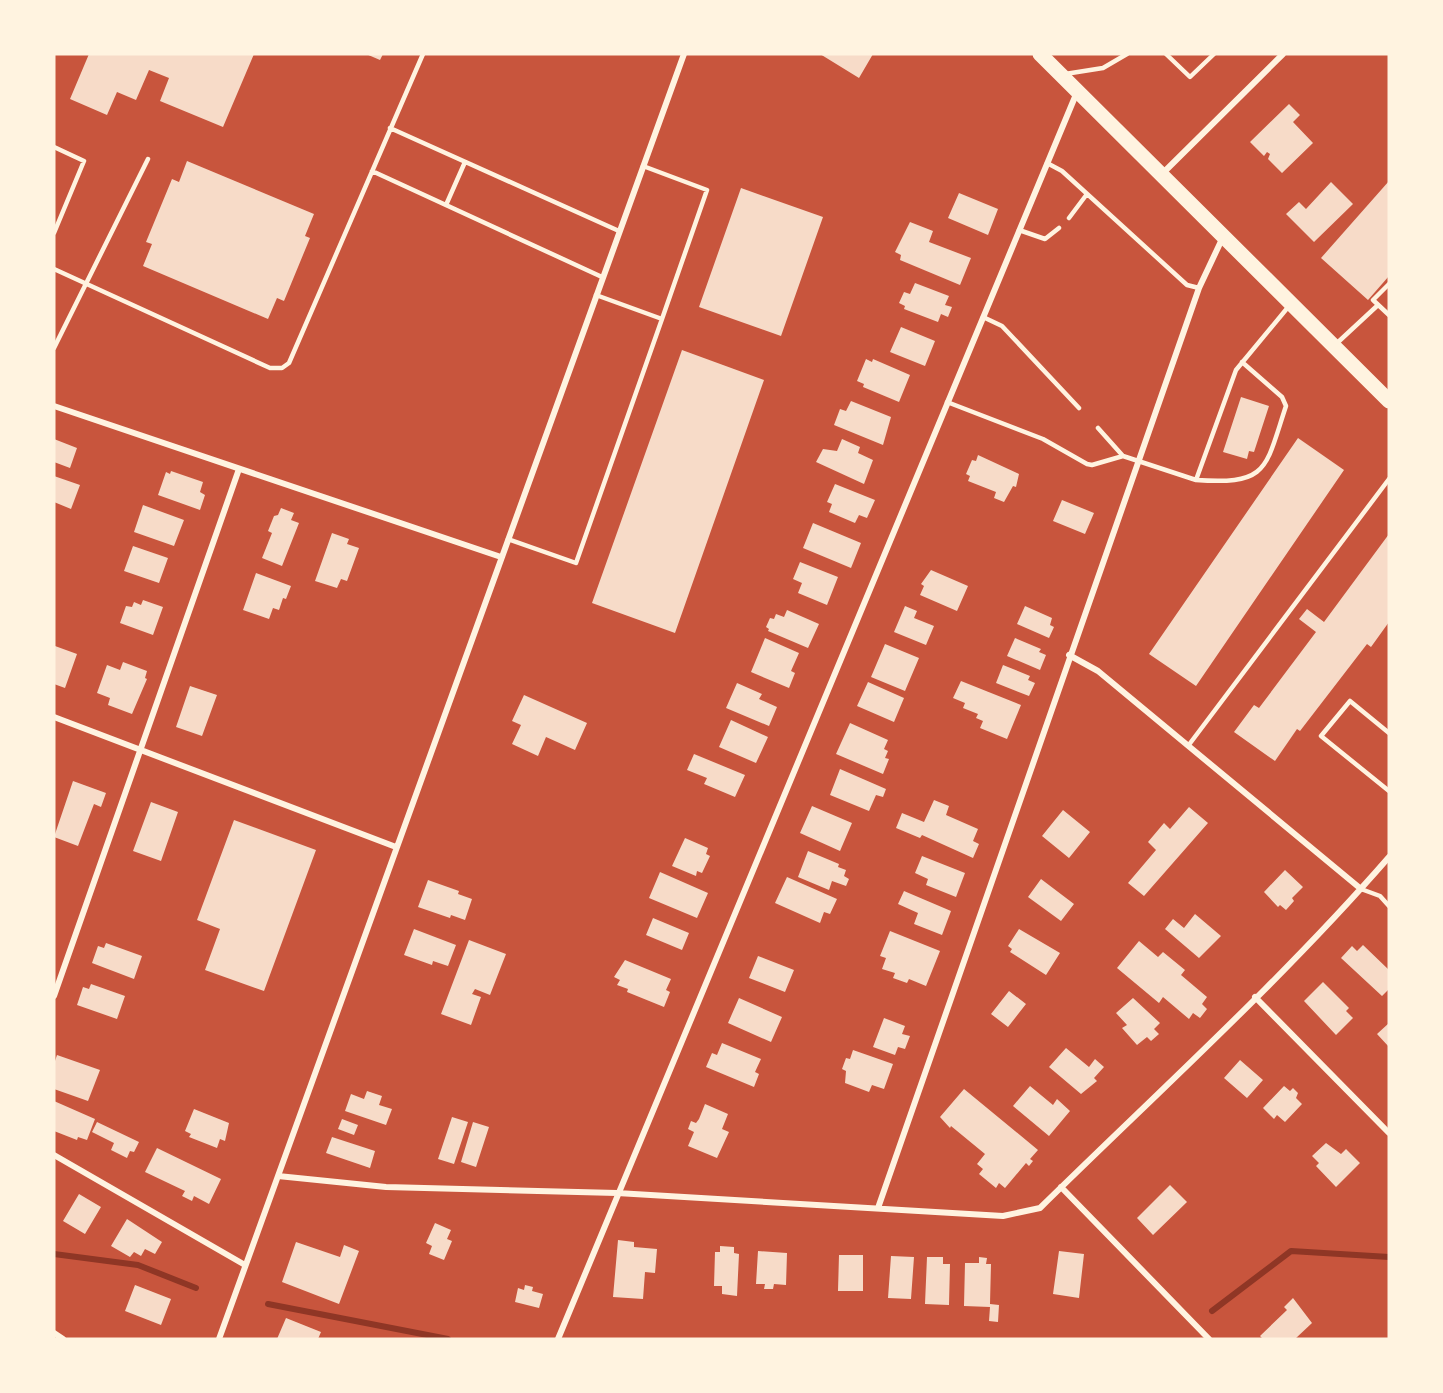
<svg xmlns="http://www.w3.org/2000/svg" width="1443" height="1393" font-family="'PT Sans Narrow',sans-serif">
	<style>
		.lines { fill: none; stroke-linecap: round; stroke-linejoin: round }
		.stream { stroke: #8f3625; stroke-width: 6 }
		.building { fill: #f7dbc8 }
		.service { stroke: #fff3e0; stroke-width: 4.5 }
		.minor { stroke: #fff3e0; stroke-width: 6 }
		.primary { stroke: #fff3e0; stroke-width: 15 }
	</style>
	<rect width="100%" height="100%" fill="#c8553d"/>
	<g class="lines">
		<path class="stream" d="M54,1254L138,1265L196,1288
			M268,1304L448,1339
			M1212,1311L1291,1251L1389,1257"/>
	</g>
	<path class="building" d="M89,54H254L223,127L160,101L169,78L149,70L136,100L117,92L107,115L70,99Z
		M366,54H383L380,60Z
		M820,54H873L859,78Z
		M1289,104L1300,115L1293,122L1313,143L1282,173L1268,159L1270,154L1267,152L1264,156L1250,142Z
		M187,161L314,214L305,236L310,238L284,301L277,298L268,319L143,266L152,244L146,242L172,179L179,182Z
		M1389,181V276L1368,300L1321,258Z
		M1331,182L1353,204L1314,242L1286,214L1299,202L1306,209Z
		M741,188L823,217L781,336L699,307Z
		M959,193L998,209L988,235L948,218Z
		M910,222L933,231L929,242L971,258L960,285L900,260L901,255L895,252Z
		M915,283L949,296L945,305L952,307L948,317L941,314L938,322L904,309L905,306L899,303L904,292L910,294Z
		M901,327L935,341L925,366L890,352Z
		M682,350L764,380L675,633L592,603Z
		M866,359L872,362L873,359L910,375L899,402L863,387L864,384L857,381Z
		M1241,397L1269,406L1254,452L1249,451L1247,459L1223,452Z
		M851,401L891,417L883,445L834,425L840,409L846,411Z
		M1298,438L1344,470L1196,686L1149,654Z
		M54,439L77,448L70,468L54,462Z
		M842,439L860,447L858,453L873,460L864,484L816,462L823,449L837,451Z
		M978,455L1019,474L1016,487L1013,486L1004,502L994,498L996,492L968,481L970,476L966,474L972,460L976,461Z
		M171,471L203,482L200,492L205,495L200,510L158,495L166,472L170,474Z
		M54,476L80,485L71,509L54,502Z
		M835,484L875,500L867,518L859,515L855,523L829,512L832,504L827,502Z
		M1062,500L1094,513L1085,534L1053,521Z
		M143,505L184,520L174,546L134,532Z
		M281,508L294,513L291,520L299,523L282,566L262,558L272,533L268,531L274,516L278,515Z
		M813,523L861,543L851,568L803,548Z
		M332,533L349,539L347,544L359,548L347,581L341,579L337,588L315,581Z
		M1389,534V622L1371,647L1367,644L1300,731L1297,729L1275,761L1234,732L1254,705L1259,708L1316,632L1299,619L1307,609L1324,622Z
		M133,546L168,558L159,583L124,571Z
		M800,562L838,577L827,605L798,593L802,583L793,579Z
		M931,570L968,586L957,611L920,595L924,586L921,584Z
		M256,573L291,586L286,599L283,598L279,610L273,608L269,619L243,610Z
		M143,600L163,607L153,635L120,623L126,606L132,607L134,602L141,605Z
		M905,606L917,611L914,618L934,626L926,645L894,632Z
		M1025,606L1052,618L1050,625L1054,627L1049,638L1017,624Z
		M787,610L819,624L808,648L768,631L769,629L766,627L770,618L774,619L776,614L784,617Z
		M765,638L799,653L791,671L795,673L789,688L751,672Z
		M1015,638L1041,649L1039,652L1046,655L1040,670L1007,656Z
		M885,644L919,658L905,691L871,677Z
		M55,646L77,654L65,688L54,684Z
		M123,662L147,671L145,678L147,679L132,714L108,705L110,698L97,693L107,665L120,670Z
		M1003,665L1030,676L1028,680L1035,683L1029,696L996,683Z
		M961,681L1021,705L1007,739L980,728L983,721L976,718L978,714L963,708L965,703L953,698Z
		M868,682L904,698L894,722L857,706Z
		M737,683L762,694L759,699L777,707L769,726L726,708Z
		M190,686L217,695L202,736L176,727Z
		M524,695L587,723L575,750L546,737L538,756L512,744L521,725L512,721Z
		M731,720L768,737L756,763L719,747Z
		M850,723L888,740L884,749L888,751L885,758L889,759L883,774L836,754Z
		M694,754L745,775L735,797L704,784L707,778L687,770Z
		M840,769L886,789L883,797L876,795L869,811L830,795Z
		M73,781L106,793L101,807L94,804L78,846L54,837Z
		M934,800L949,806L946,815L978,829L973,841L979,844L973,858L922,835L920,838L896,828L902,813L924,822Z
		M151,802L178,812L161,861L133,851Z
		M812,806L852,823L840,851L800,833Z
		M1189,807L1208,823L1144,896L1128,883L1156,850L1148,842L1164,823L1170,829Z
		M1063,810L1090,832L1069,858L1042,836Z
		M234,820L316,850L264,991L205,970L220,929L197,920Z
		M685,838L708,848L706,854L710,856L702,873L697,871L696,876L672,866Z
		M808,851L839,864L838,867L846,870L844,876L849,879L846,886L832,881L829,890L798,877Z
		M922,856L965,873L956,897L926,885L928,879L915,873Z
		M1285,870L1303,887L1292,898L1294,901L1286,910L1280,905L1278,907L1264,892Z
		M660,872L708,893L697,918L649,898Z
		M787,877L837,899L830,914L824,912L820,923L775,903Z
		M1041,879L1074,904L1061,921L1028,897Z
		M428,880L459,891L458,894L472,899L465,920L451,915L450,918L418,907Z
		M904,891L951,911L942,935L914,924L918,913L898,904Z
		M1195,914L1221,936L1199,958L1165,929L1173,919L1184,928Z
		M653,918L689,933L682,950L646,935Z
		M414,929L456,945L448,966L433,961L432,965L404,955Z
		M1019,929L1060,953L1046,975L1010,952L1012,949L1008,946Z
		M890,931L940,951L926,986L909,979L907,983L893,978L895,973L882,969L886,958L880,956Z
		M469,940L506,954L490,995L475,989L472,994L481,997L471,1025L441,1014Z
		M1139,941L1158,957L1163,952L1185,970L1181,975L1207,997L1202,1004L1207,1009L1200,1018L1193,1013L1189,1019L1163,997L1159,1003L1117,968Z
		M106,943L142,956L134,979L92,963L98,946L104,948Z
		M1363,945L1389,970V989L1382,996L1341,958L1352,946L1357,951Z
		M758,956L794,970L785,992L749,978Z
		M625,960L671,979L666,990L670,992L664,1007L627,992L628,989L617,985L620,980L614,977Z
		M1323,982L1349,1008L1346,1011L1353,1018L1336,1035L1304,1001Z
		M91,984L125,996L117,1019L77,1005L83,987L89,989Z
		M1009,991L1026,1004L1008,1027L991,1014Z
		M739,998L782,1017L771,1042L728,1023Z
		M1133,998L1160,1023L1154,1029L1159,1034L1151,1041L1147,1037L1137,1045L1122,1028L1127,1025L1116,1013Z
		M884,1018L905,1026L902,1034L910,1036L905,1049L898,1047L895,1055L873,1047Z
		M1389,1023V1047L1377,1034Z
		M722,1043L761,1059L755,1072L759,1074L754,1087L706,1067L712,1053L717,1055Z
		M1066,1048L1089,1067L1095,1059L1104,1067L1094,1078L1097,1081L1081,1094L1049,1067Z
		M853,1050L893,1064L884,1089L872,1085L869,1092L845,1083L846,1071L842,1069L846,1058L850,1059Z
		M57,1055L100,1070L88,1101L54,1089V1064Z
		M1240,1060L1263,1080L1247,1098L1224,1078Z
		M1030,1086L1053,1105L1057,1099L1070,1111L1049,1136L1013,1106Z
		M1284,1086L1290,1091L1293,1088L1298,1093L1296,1098L1302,1104L1285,1122L1277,1115L1274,1119L1263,1108Z
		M964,1089L1038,1150L1030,1159L1033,1161L1029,1166L1026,1163L1005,1188L999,1183L996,1188L979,1174L983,1169L977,1164L985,1154L951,1126L950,1128L940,1117Z
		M367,1091L382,1096L379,1105L392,1109L386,1125L345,1111L351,1094L364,1099Z
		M54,1101L95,1119L87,1140L78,1137L77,1140L54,1131Z
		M705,1104L728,1114L722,1129L729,1132L717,1158L688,1146L694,1132L688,1129L691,1121L696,1123L699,1119Z
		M194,1109L229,1123L225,1141L220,1139L217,1148L189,1137L191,1134L185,1131Z
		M452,1117L468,1122L454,1164L438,1159Z
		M342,1119L358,1125L354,1135L338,1129Z
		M97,1122L139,1142L134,1152L130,1151L127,1158L111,1150L114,1143L92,1132Z
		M473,1122L489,1127L476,1167L461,1162Z
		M332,1137L375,1151L370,1168L326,1153Z
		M1326,1143L1341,1154L1346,1149L1360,1163L1336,1187L1316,1166L1319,1163L1312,1156Z
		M157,1148L221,1179L209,1204L194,1196L192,1201L182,1196L185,1191L145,1172Z
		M1170,1185L1187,1202L1153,1235L1137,1218Z
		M79,1194L101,1207L85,1234L63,1221Z
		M127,1219L162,1242L155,1254L145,1249L141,1256L134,1252L130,1257L111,1246Z
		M435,1223L451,1230L447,1239L452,1241L444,1260L429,1254L432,1246L426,1243Z
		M618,1240L634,1242V1247L657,1249L655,1273L645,1272L643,1299L613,1297Z
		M296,1242L340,1257L344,1245L359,1251L339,1304L282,1282Z
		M720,1246L734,1247V1253L739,1254L737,1296L722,1294V1286H714L715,1252H720Z
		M758,1251L787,1253L786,1285L774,1284L773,1289H764L765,1284H756Z
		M1059,1251L1084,1254L1079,1298L1053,1294Z
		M839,1255H863V1291H838Z
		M891,1256L914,1257L911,1299L888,1298Z
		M927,1257H943V1264H950L949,1305L925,1304Z
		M979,1257L987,1258L986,1264H991L990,1304L999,1305L998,1322L989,1321L990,1307L964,1306L965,1263H979Z
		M135,1285L171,1299L161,1325L125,1311Z
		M525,1285L533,1287L532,1291L543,1294L539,1308L515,1302L518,1288L524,1290Z
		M1293,1298L1312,1323L1295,1339H1263L1260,1336L1287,1310L1284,1307Z
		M286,1318L321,1332L318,1339H277Z"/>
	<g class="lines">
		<path class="service" d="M1166,54L1190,77L1214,54
			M1065,74L1103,68L1127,54
			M390,128L619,231
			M54,147L84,161L54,233
			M1047,163L1062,171L1187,285L1199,288
			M372,171L602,277
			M446,205L465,162
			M1069,218L1087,194
			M1019,230L1045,239L1059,228
			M54,269L270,368H282L289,363L423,54
			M1389,284L1373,300L1389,315
			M596,295L662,319L707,190L643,166
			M983,317L1002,326L1079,408
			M1336,344L1378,305
			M54,348L148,159
			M947,402L1043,439L1087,464L1092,465L1123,456L1196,480L1236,370L1289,306
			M1098,428L1123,456
			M1196,480C1269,485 1265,469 1286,406L1282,397L1242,362
			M508,539L576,563L662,319
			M1389,733L1350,701L1321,736L1389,791
			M1188,746L1389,479
			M1361,889L1380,896L1389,906"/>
		<path class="minor" d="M1162,174L1283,54
			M54,406L501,557
			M1069,655L1098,671L1361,889
			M54,717L396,847
			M54,996L239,469
			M1255,997L1389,1133
			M54,1155L245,1265
			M278,1176L386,1187L617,1193L1003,1216L1040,1208C1157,1093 1281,981 1389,857
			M1061,1187L1209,1339
			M878,1208L1199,288L1223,237
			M54,1333L63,1339
			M219,1339L684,54
			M558,1339L1077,92"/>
		<path class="primary" d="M1040,54L1389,401"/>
	</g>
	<rect width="1443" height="1393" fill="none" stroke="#fff3e0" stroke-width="111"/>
</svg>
